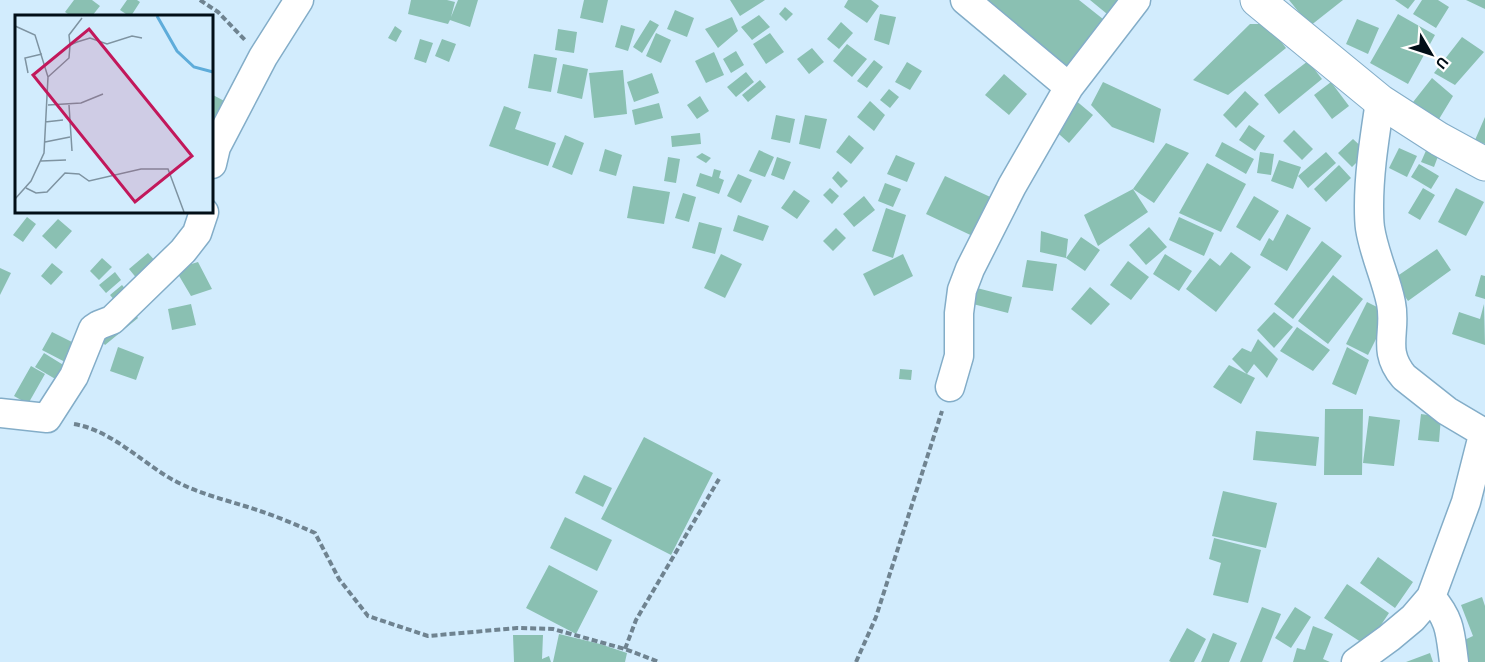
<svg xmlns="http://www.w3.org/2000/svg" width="1485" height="662" font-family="'Alegreya Sans',sans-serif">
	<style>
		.building { fill: #8ac0b2 }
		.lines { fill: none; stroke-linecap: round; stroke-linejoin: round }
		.minor-casing { stroke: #83adc8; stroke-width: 31 }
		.secondary-casing { stroke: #83adc8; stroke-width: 35 }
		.path { stroke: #6f8390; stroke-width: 4; stroke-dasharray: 6 3; stroke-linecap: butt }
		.minor { stroke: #fff; stroke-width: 28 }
		.secondary { stroke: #fff; stroke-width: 33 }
		.inset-river { fill: none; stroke: #5eacda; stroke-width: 3 }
		.inset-road { fill: none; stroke: #7e93a1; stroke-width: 1.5 }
		.view { fill: #c2185b; fill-opacity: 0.15; stroke: #c2185b; stroke-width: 3 }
		.inset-edge { fill: none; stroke: #010e17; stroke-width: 3 }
	</style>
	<rect width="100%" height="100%" fill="#d2ecfd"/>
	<path class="building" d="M74,0H92L100,6L92,16H71L65,12Z
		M127,0H137L140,2L131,16H129L120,10Z
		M411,0H447L455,2L451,17L458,0H478L470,27L450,20L448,24L408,14Z
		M584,0H608L603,23L580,18Z
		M730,0H765L740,16Z
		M848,0H871L879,6L867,23L844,7Z
		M979,0H1079L1108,23L1069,75Z
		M1090,0H1125L1112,18Z
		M1289,0H1343L1310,26Z
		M1395,0H1415L1408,9Z
		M1422,0H1438L1449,7L1436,28L1413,14Z
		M1466,0H1485V9Z
		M785,7L793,14L786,21L779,14Z
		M675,10L694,18L687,37L667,29Z
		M880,14L896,17L889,45L874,40Z
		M1398,14L1435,35L1408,84L1370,63Z
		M759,15L770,27L752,40L741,27Z
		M732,17L738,31L718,48L705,29Z
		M1357,19L1379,28L1368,54L1346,44Z
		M650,20L659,25L642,53L633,47Z
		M841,22L853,33L839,49L827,39Z
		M1250,24H1268L1286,48L1228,95L1193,80Z
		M621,25L635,29L628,51L615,47Z
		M395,26L402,31L396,42L388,38Z
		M558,29L577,32L574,53L555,50Z
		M656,33L671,40L661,63L646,56Z
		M770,33L784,52L766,64L753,44Z
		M1462,37L1484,52L1455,85L1434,73Z
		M420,39L433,43L426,63L414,59Z
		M442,39L456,44L449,62L435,56Z
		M847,44L867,59L852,77L833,61Z
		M812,48L824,62L809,74L797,59Z
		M736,51L744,65L731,73L723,59Z
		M714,52L724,75L706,83L695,61Z
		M534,54L557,58L551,92L528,88Z
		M874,60L883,67L867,88L857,81Z
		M1308,61L1322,79L1279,114L1264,95Z
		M907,62L922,71L910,90L895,82Z
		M563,64L588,69L582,99L557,93Z
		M623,70L627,114L594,118L589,73Z
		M746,72L754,82L736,97L727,87Z
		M652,73L659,93L634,102L627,82Z
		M1004,74L1027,94L1009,115L985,95Z
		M1432,78L1453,96L1433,129L1406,111Z
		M760,80L766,87L748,102L742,95Z
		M1103,82L1161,109L1154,143L1112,127L1091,105Z
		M1331,82L1349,106L1332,119L1314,95Z
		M889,89L899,97L890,108L880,100Z
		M1245,91L1259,104L1236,128L1223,115Z
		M213,95L232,105L212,140V97Z
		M700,96L709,111L697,119L687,105Z
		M1074,99L1093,115L1069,143L1051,127Z
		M870,101L885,115L874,131L857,117Z
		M659,103L663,118L635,125L632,110Z
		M504,106L521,112L515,129L556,143L548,166L489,146Z
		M776,115L795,119L790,143L771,139Z
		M805,115L827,119L820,149L799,144Z
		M1485,117V144L1475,140Z
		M1249,125L1265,136L1255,151L1239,140Z
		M1294,130L1313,149L1302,160L1283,141Z
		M700,133L701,144L672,147L671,136Z
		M565,135L584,143L572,175L552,167Z
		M849,135L864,148L851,164L836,152Z
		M1353,139L1367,152L1352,167L1338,153Z
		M1222,142L1254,159L1246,174L1215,156Z
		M1166,143L1189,153L1154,203L1133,189Z
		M1428,146L1440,151L1434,167L1421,162Z
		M1399,148L1417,156L1407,177L1389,168Z
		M605,149L622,155L616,176L599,171Z
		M759,150L774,157L765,177L749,171Z
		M1260,152L1274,154L1271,175L1257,173Z
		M1326,152L1336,163L1308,188L1298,176Z
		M702,153L711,158L706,163L696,157Z
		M896,155L915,163L907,182L887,174Z
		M668,157L680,159L676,183L664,181Z
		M777,157L791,162L784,180L771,175Z
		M1279,160L1301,167L1293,189L1271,181Z
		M1207,163L1246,184L1221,232L1179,213Z
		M1419,164L1439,176L1431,189L1411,177Z
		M1339,165L1351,178L1326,202L1314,189Z
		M714,169L721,171L719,178L724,180L719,194L696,186L700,173L712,177Z
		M838,171L848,181L841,188L832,178Z
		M738,174L752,180L741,203L727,196Z
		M945,176L999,201L981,240L926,214Z
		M885,183L901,189L893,207L878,201Z
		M633,186L670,192L664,224L627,218Z
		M830,188L839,196L832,204L823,195Z
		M1423,188L1435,195L1420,220L1408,213Z
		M1456,188L1484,202L1466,236L1438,222Z
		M1133,189L1148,212L1098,246L1084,215Z
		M794,190L810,201L797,219L781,208Z
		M683,193L696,197L689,222L675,218Z
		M864,196L875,210L854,227L843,214Z
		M1254,196L1279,211L1260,241L1236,227Z
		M886,208L906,215L893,258L872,251Z
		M1287,214L1311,228L1287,271L1260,255L1269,238L1273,241Z
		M738,215L769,226L763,241L733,231Z
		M27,217L36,224L23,242L13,235Z
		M1179,217L1214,233L1204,256L1169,240Z
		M58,219L72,231L56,249L42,236Z
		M699,222L722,228L715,254L692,248Z
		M1149,227L1167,247L1146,265L1129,245Z
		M836,228L846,238L833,251L823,241Z
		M1041,231L1068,239L1066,258L1081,237L1100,250L1085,271L1066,258L1040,252Z
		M1322,241L1342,256L1293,319L1274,304Z
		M1437,249L1451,270L1408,301L1393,279Z
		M1231,252L1251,267L1216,312L1186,289L1210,258L1220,266Z
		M148,253L158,264L138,280L129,269Z
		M721,254L742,264L725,298L704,288Z
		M903,254L913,276L874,296L863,274Z
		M1165,254L1192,271L1179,291L1153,274Z
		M102,258L112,267L99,280L90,271Z
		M1027,260L1057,264L1053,291L1022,287Z
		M1128,261L1149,277L1131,300L1110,285Z
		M198,262L212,289L191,296L175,269Z
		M52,263L63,272L51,285L41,276Z
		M0,268L11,273L0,295Z
		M115,272L121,280L106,293L99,285Z
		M1333,275L1363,299L1328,344L1298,321Z
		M1481,275L1485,276V299L1475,296Z
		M122,285L128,292L116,302L110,295Z
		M973,287L1012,297L1008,313L969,303Z
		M1090,287L1110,304L1091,325L1071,309Z
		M1367,302L1389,313L1368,355L1346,344Z
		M191,304L196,325L172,330L168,309Z
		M1484,304L1485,345L1452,334L1459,312L1480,319Z
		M131,309L138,318L105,345L97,336Z
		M1274,312L1293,327L1274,348L1257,330Z
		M1297,327L1330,350L1313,371L1280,351Z
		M52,332L76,344L67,363L42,350Z
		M1258,339L1278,359L1267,378L1254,364L1247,374L1232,359L1242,348L1251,352Z
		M118,347L144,357L136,380L110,371Z
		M1347,347L1369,360L1356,395L1332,384Z
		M44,353L65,366L57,380L35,367Z
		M1229,365L1255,378L1241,404L1213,387Z
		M31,366L45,374L28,404L14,396Z
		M900,369L912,370L911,380L899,379Z
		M1325,409H1363L1362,475H1324Z
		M1421,414L1441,417L1439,442L1418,440Z
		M1369,416L1400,420L1394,466L1363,463Z
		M1256,431L1319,437L1316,466L1253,460Z
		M644,437L713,473L671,555L601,519Z
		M584,475L612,488L603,507L575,493Z
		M1223,491L1277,503L1266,548L1212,536Z
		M565,517L612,540L597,571L550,548Z
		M1214,538L1261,550L1248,603L1213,595L1221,563L1209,559Z
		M1378,557L1413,582L1395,608L1360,583Z
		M549,565L598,591L576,634L526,608Z
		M1347,584L1389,613L1367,646L1324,618Z
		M1482,597L1485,606V662H1466L1458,643L1473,636L1461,605Z
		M1262,607L1281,614L1262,662H1240Z
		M1295,607L1311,617L1291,648L1275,638Z
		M1313,626L1333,634L1323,659L1330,662H1293L1297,648L1305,650Z
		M1187,628L1206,639L1194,662H1171L1169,661Z
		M1213,633L1237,643L1229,662H1201Z
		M559,634L600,644L627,653L625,662H553Z
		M513,635H543L542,659L549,656L551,662H514Z
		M1430,653L1433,662H1406Z"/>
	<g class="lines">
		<g class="minor-casing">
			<path id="minor" d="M965,0L1069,87
				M212,164L216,147L263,57L299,0
				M950,387L959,356V313L962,290L970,269L1012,186L1069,87L1136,0
				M0,413L47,418L74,376L93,329L99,325L112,320L183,251L197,233L204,212
				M1431,597C1451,621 1450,632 1454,662
				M1356,662L1389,638L1413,618L1431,597L1466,502L1483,435L1479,430L1447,411L1404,377C1381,350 1397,332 1391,303C1386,278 1374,254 1370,228C1369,221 1369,213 1369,206C1369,170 1375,136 1380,101"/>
		</g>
		<g class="secondary-casing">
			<path id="secondary" d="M1257,0L1380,101L1439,139L1485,164"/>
		</g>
		<path class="path" d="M200,0L218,12L245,40
			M74,424C115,431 145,467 181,484C206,496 234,502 260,511C278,517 297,525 315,533L339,579L368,616L428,636L517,628L553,629L625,649L659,662
			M625,649L636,620L719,479
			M856,662L876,617L942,411"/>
		<use href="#minor" class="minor"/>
		<use href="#secondary" class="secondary"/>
	</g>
	<g transform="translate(15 15)">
		<rect width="198" height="198" fill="#d2ecfd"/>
		<path class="inset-river" d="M142,1L162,36L179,52L198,57"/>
		<path class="inset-road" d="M0,11L20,20L33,62L29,138L16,166L0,184M55,30L54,20L67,3M13,58L10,43L27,39M33,62L54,43L55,30L62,27L75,23L92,29L117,21L127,23M33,90L66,88L88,79M54,90L57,136M30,107L48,105M30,127L55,122M26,146L51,145M11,173L21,178L32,177L50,158L64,159L74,166L126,154H153L169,197"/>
		<path class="view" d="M74,14L177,141L120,187L18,60Z"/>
		<rect width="198" height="198" class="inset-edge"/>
	</g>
	<g transform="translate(1431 54) rotate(129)" stroke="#ffffff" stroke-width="4.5" paint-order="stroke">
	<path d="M0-4.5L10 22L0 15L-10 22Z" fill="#010e17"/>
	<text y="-9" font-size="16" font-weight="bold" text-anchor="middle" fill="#010e17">U</text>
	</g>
</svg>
